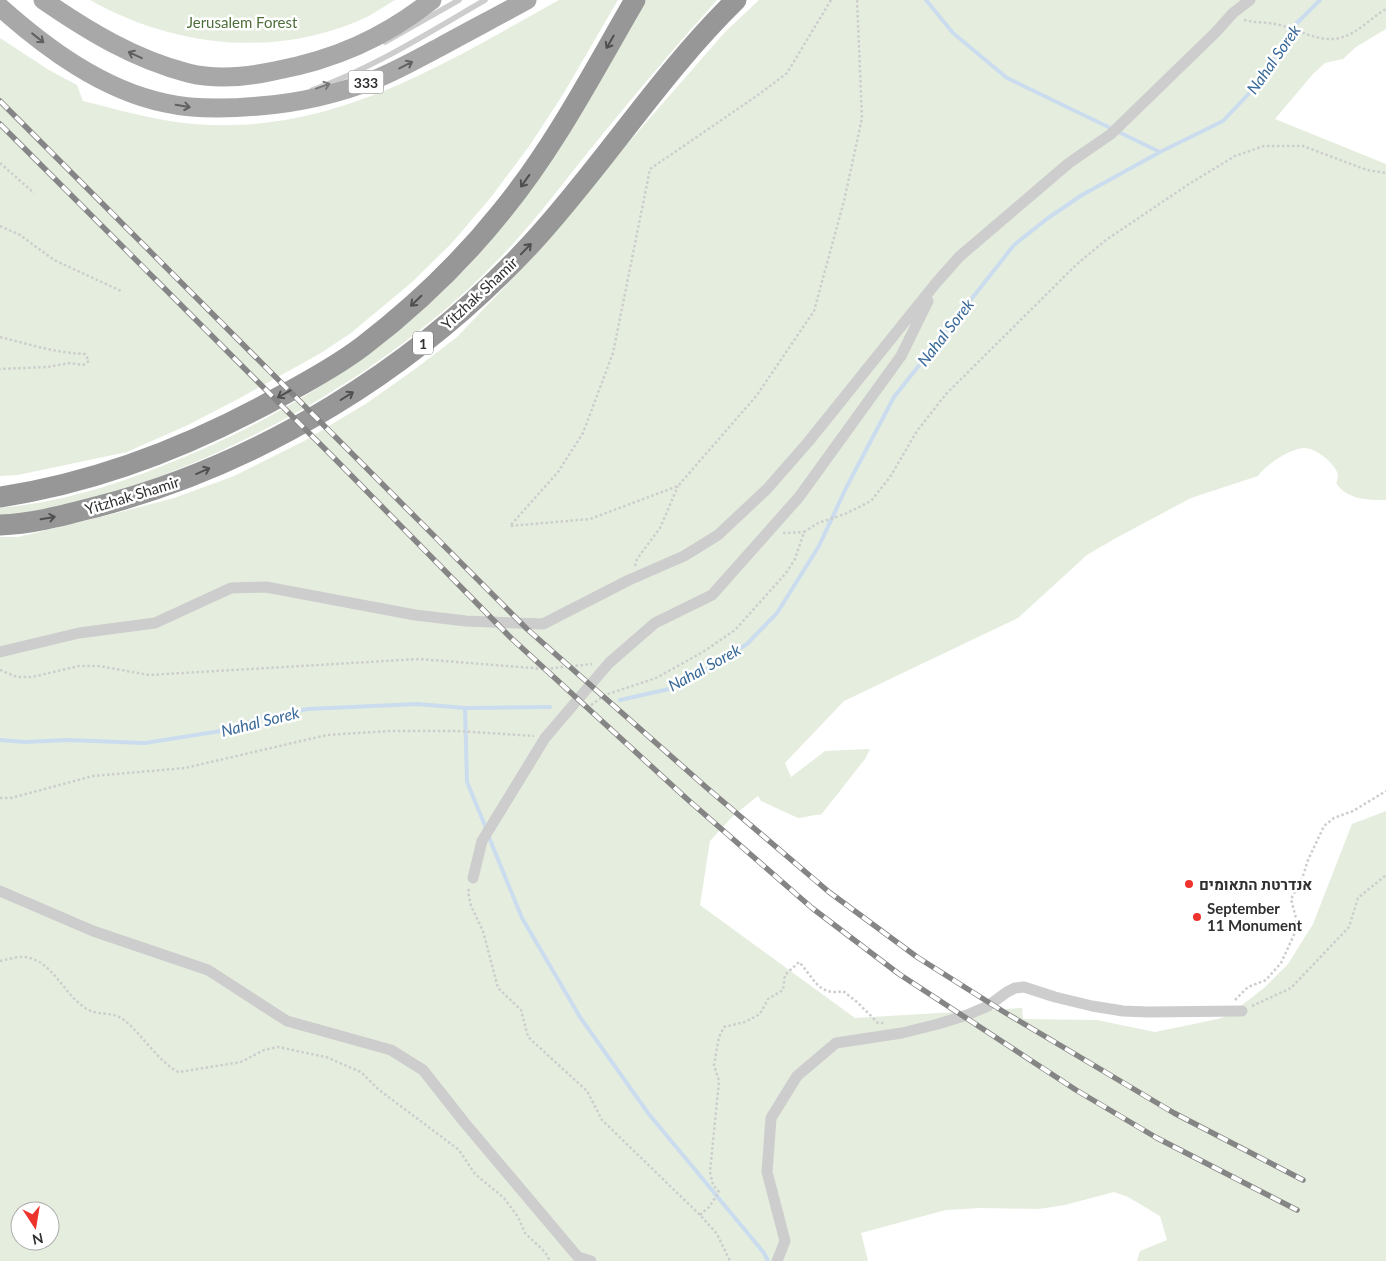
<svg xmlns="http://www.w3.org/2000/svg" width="1386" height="1261" font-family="Lato,Heebo,sans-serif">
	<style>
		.green { fill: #e5eede; fill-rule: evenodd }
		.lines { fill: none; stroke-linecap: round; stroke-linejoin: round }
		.stream { stroke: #cadcee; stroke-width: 4 }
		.path { stroke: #cdcdcd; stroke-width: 2.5; stroke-dasharray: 2.5 2.5; stroke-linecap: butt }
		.lane { stroke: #cdcdcd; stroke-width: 5.5 }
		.street { stroke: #cdcdcd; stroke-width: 11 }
		.primary { stroke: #a8a8a8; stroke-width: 19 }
		.highway { stroke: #979797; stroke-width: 21 }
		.rail-casing { stroke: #858585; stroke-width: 5.5 }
		.rail { stroke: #fff; stroke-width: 4; stroke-dasharray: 11; stroke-linecap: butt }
		.oneway { stroke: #606060 }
		.oneway2 { stroke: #4f4f4f }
		.oneway3 { stroke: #777 }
		.poi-dot { fill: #ee322c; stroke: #fff; stroke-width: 2 }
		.labels { text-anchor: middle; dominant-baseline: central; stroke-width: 5; stroke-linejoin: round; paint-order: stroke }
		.shield { fill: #fff; stroke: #6e6e6e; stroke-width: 1 }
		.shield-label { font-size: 14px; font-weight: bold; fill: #303030 }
		.park-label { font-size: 15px; fill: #4e6f3b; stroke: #fff }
		.street-label { font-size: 15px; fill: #303030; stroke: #fff }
		.poi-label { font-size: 15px; font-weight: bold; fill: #303030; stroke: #fff; text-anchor: start }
		.water-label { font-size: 16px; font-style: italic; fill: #396998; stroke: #fff }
	</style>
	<rect width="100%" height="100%" fill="#fff"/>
	<path class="green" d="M90,0H395C386,5 378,11 369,16C279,59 175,48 90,0Z
		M559,0H618L562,96L530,145L492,196L451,244L411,283L351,333L321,353L240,398L188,425L127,452L18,475L0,476V38L49,70L77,85L83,101C116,109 150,119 184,123C327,139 440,66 559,0Z
		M646,0H717C671,51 627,104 584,157C552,198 520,239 483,275C381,374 251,447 116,492C80,504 38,511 0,516V508C56,503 110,487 162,466C294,415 425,329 511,215C562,148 603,73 646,0Z
		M759,0H1386V29L1356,47L1343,59L1325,63L1313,74L1275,119L1386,164V500C1368,500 1347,500 1336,483C1337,482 1338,477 1338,475C1336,464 1315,447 1303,448C1290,449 1265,465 1258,476L1191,498L1116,538L1087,555L1018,618L844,701L785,763L791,777L825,751L870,749L865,759L821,815C813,814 806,818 798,818L761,801L758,796L734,815L710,841L700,905L855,1018L1022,1008L1023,1019L1097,1020L1155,1032L1218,1019L1229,1015L1264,988L1288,964L1313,924L1352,824L1386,811V1261H1137L1140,1251L1167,1240L1160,1216L1128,1197L1114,1192L1065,1205L1039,1209L981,1208L946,1210L861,1233L868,1261H0V537H18L105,516L174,498L234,476L304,441L367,403L415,369L457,337L516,275L628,143L725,32ZM20,1211H50V1241H20Z"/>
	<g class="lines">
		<path class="stream" d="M926,0L953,33L1007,78L1160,152
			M620,700L669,689L705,671L747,644L777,613L819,546L846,488L894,397L1014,245L1048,218L1082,195L1160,152L1223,121L1257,85L1279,52L1292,28L1320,0
			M465,708L467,782L486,828
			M0,740L25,742L67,740L145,743L227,730L258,718L308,709L417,704L465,708L550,707
			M488,835L522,918L580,1017L648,1113L764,1253L768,1261"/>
		<path class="path" d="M831,0L787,73L758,95L650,169L613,353L583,433L558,472L510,526L590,519L678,486L757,395L814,311L844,201L862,118L857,0
			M1244,20C1255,23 1265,22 1275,24C1297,28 1321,45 1343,37C1359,32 1372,17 1386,9
			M0,163L34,193
			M0,226L20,235L54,260L121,291
			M0,337C28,344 56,353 85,354L89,361L83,365L69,363L48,367L0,369
			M783,533L804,532
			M635,566L637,559L660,528L678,486
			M0,670L17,677H32L79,666H99L149,675L419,659L545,669L592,664
			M587,708L605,695L656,678L703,652L735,630L786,573L795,559L804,532L818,523L845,514L871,501L890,477L917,431L946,394L1077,264L1106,240L1189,184L1235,156L1264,146H1303L1367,170L1386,173
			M0,798H11L93,776L185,768L327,735L389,731H458L534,736
			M469,889L468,892L471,906L483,931L498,988L521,1010L528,1037L587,1091L602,1120L700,1215L717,1234L730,1261
			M0,961C9,959 22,955 30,958C57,966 66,1000 91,1011C101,1015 114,1012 124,1020C141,1033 161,1065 179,1072L241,1062L264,1050L278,1047L326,1057L361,1072L378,1089L459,1150L475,1174L504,1198L518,1217L525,1233L545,1252L550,1261
			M1235,1000L1248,987L1266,980L1281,963L1298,926L1291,899L1302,879L1308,860L1324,826L1334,818L1353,811L1386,791
			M1252,1006L1291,988L1349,927L1358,898L1386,875
			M700,1215L709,1207L719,1192L713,1185L710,1172L719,1081L714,1065L719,1037L724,1027L745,1022L760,1014L768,999L783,990L785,975L799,962C813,976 818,997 843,991L857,1002L878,1023H884"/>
		<path class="lane" d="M385,42L459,0
			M312,90C373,68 428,33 485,0"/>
		<path class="street" d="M0,652L79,633L155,623L231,588L266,587L415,615L466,621L543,624L629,580L684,556L718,535L767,489L809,441L936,283L959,257L1069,163L1111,134L1216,32L1233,13L1250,0
			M473,878L482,841L545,738L609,663L655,623L712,595L799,497L901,356L928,301
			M0,891L93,931L208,970L287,1021L391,1050L423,1070L464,1122L578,1257L591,1261
			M777,1261L785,1241L767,1172L771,1118L797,1076L836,1043L902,1033L938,1024L967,1015L988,1006L1007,992L1015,988L1024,987L1055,997L1092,1006L1123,1011L1148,1012L1242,1011"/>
		<path class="primary" d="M43,0C88,31 134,59 188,73C216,80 247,77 274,71C334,60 384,38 432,0
			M0,7C47,49 103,90 165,103C196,110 227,109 259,106C300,103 338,94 376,79C398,70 419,58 440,47C469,31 498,16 527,0"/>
		<path class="highway" d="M0,497C99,482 193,445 281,396C309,381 338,365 363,346C414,307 462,261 502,211C555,146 593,72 635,0
			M0,525C32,524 65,515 96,507C261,464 416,368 531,244C603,166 660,74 736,0"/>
		<g class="rail-casing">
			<path id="rail" d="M0,101L527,629L707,788L829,892L917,957L1004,1012L1174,1113L1303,1180
				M0,124L338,462L510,637L687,799L812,908L899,974L1076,1090L1157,1138L1297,1210"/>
		</g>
		<use href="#rail" class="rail"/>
	</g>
	<defs><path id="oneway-shaft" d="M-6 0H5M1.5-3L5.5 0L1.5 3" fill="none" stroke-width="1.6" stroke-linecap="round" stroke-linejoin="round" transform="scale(1.25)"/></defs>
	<g class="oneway">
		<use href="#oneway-shaft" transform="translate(38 38) rotate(38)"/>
		<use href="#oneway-shaft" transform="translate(135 55) rotate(-155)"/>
		<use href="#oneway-shaft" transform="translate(406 65) rotate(-27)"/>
		<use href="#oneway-shaft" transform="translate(183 106) rotate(9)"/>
	</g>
	<g class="oneway2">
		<use href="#oneway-shaft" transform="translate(610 42) rotate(120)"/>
		<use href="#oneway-shaft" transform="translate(525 181) rotate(126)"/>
		<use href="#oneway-shaft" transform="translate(526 249) rotate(-46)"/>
		<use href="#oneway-shaft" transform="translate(416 301) rotate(136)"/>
		<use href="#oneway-shaft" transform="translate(284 394) rotate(151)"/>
		<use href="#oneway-shaft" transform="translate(347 396) rotate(-32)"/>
		<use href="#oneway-shaft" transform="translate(203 471) rotate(-24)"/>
		<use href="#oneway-shaft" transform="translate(48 518) rotate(-10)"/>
	</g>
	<use class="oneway3" href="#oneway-shaft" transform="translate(323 86) rotate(-20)"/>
	<g class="poi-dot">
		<circle cx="1189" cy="884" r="5"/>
		<circle cx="1197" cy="917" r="5"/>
	</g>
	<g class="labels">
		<g class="shield">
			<rect x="348.5" y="70.5" width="35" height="23" rx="4"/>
			<rect x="413" y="331.5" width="20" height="23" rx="4"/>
		</g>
		<g class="shield-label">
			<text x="366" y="82">333</text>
			<text x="423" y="343">1</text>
		</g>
		<g class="park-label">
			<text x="242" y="22">Jerusalem Forest</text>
		</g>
		<g class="street-label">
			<text transform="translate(479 293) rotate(-43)">Yitzhak Shamir</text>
			<text transform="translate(132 495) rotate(-17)">Yitzhak Shamir</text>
		</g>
		<g class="poi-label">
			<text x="1199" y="884">אנדרטת התאומים</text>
			<text x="1207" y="908">September<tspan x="1207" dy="17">11 Monument</tspan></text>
		</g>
		<g class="water-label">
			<text transform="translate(1273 59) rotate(-55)">Nahal Sorek</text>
			<text transform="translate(945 332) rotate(-52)">Nahal Sorek</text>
			<text transform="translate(704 667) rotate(-29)">Nahal Sorek</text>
			<text transform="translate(260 721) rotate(-14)">Nahal Sorek</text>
		</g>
	</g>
	<g transform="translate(35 1226) rotate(168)"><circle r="24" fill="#ffffff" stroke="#acacac"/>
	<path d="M0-4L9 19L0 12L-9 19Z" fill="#ee322c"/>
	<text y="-8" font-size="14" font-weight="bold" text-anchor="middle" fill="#303030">N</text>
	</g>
</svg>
